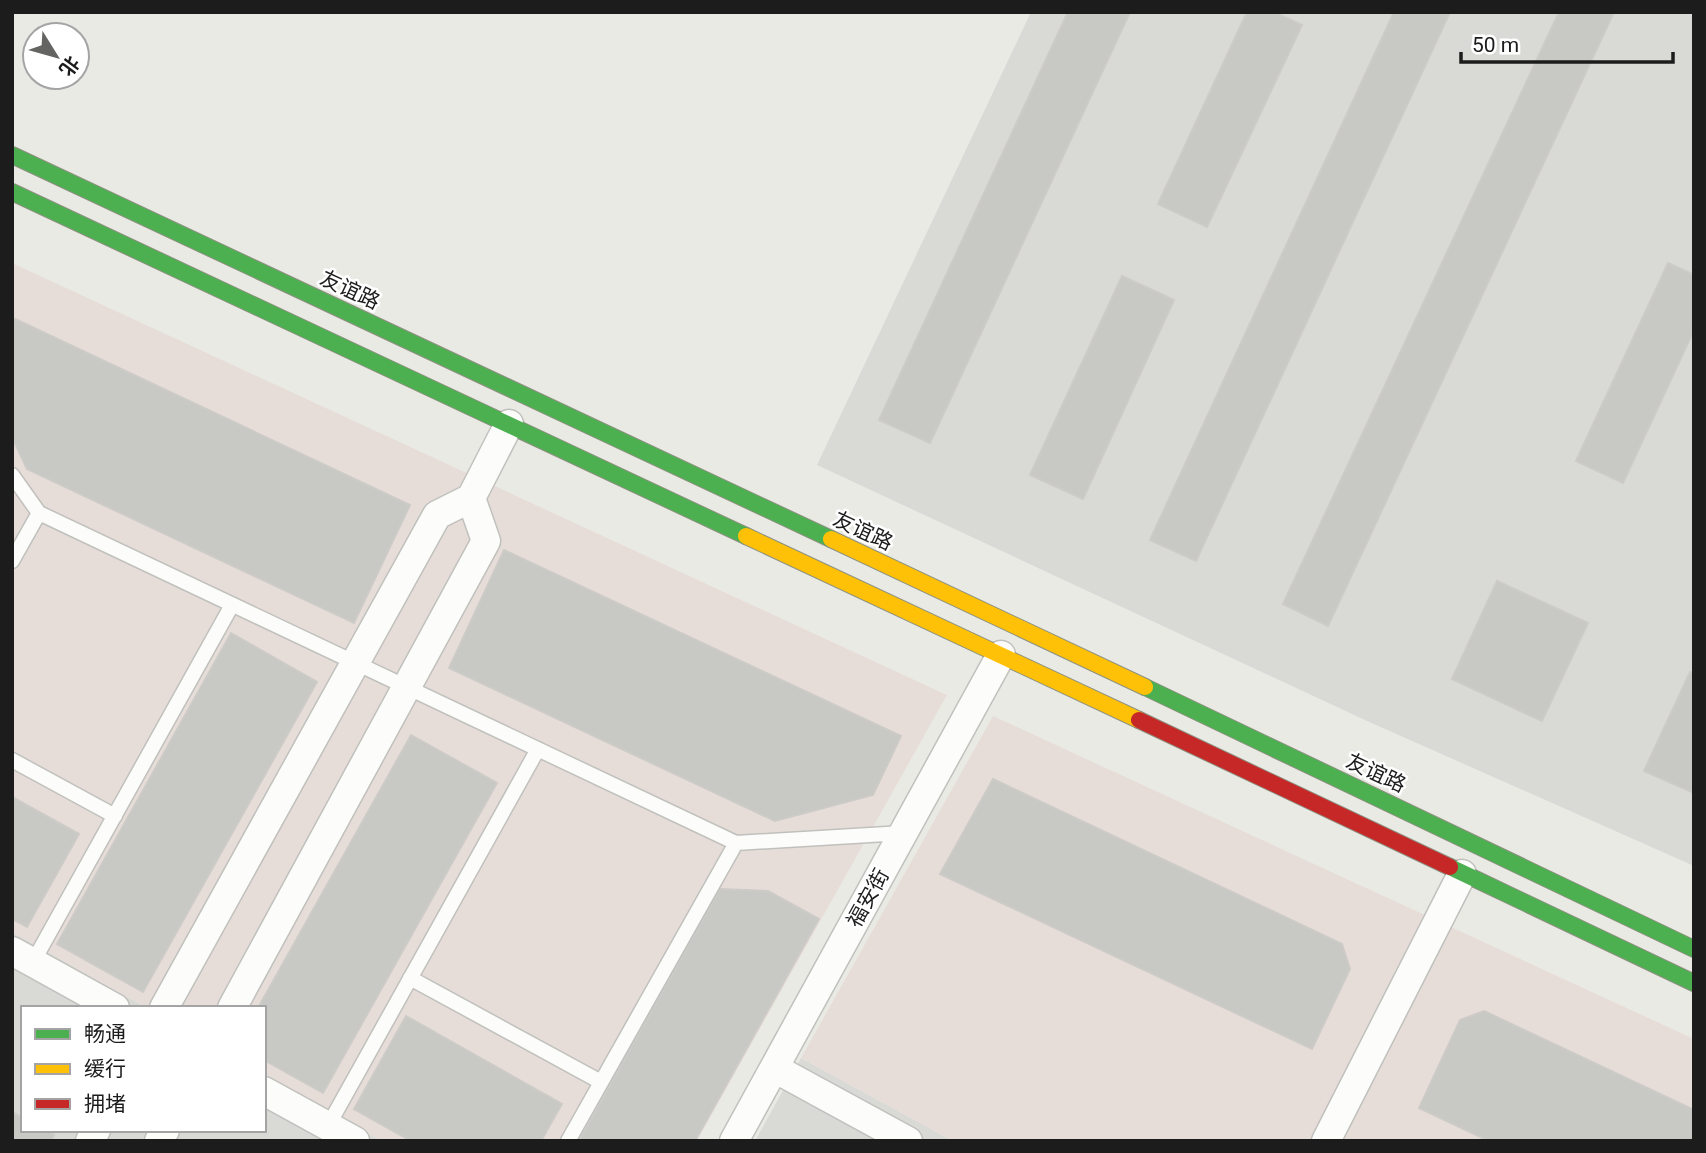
<svg xmlns="http://www.w3.org/2000/svg" width="1706" height="1153" font-family="Roboto,'Noto Sans SC',sans-serif">
	<style>
		.residential { fill: #d9d9d6 }
		.commercial { fill: #e7ddd8 }
		.building { fill: #c8c8c5; stroke: #cdcbc7; stroke-width: 2 }
		.lines { fill: none; stroke-linecap: round; stroke-linejoin: round }
		.lane-casing { stroke: #c0c0bd; stroke-width: 17 }
		.street-casing { stroke: #c0c0bd; stroke-width: 31 }
		.fast-casing { stroke: #8d9180; stroke-width: 18 }
		.slow-casing { stroke: #8d9180; stroke-width: 18 }
		.jam-casing { stroke: #8d9180; stroke-width: 18 }
		.lane { stroke: #fcfcfb; stroke-width: 14 }
		.street { stroke: #fcfcfb; stroke-width: 28 }
		.fast { stroke: #4caf50; stroke-width: 16 }
		.slow { stroke: #ffc107; stroke-width: 16 }
		.jam { stroke: #c62828; stroke-width: 16 }
		.labels { text-anchor: middle; dominant-baseline: central; stroke-width: 5; stroke-linejoin: round; paint-order: stroke }
		.street-label { font-size: 21px; fill: #1c1c1c; stroke: #fff }
	</style>
	<rect width="100%" height="100%" fill="#eaeae5"/>
	<path class="residential" d="M1031,12H1694V866L1367,721L817,465Z
		M12,932L147,1008H23V1130H264V1074L382,1141H12Z
		M801,1058L953,1141H755Z"/>
	<path class="commercial" d="M12,263L947,695L697,1141H382L264,1074V1008H147L12,932Z
		M993,716L1694,1039V1141H953L801,1058Z"/>
	<path class="building" d="M1068,12H1130L930,443L879,420Z
		M1247,12H1274L1302,25L1207,227L1158,204Z
		M1394,12H1450L1196,561L1150,540Z
		M1559,12H1614L1328,626L1283,604Z
		M1668,263L1694,275V330L1623,483L1576,461Z
		M1122,276L1174,300L1083,499L1030,475Z
		M13,318L410,505L354,623L27,469L12,437Z
		M504,550L901,736L873,795L775,821L449,668Z
		M1497,581L1588,623L1542,721L1452,679Z
		M231,633L317,682L143,992L57,944Z
		M1690,672L1694,674V793L1644,771Z
		M411,735L497,783L323,1093L264,1060V1008H258Z
		M993,779L1342,944L1350,969L1312,1049L940,874Z
		M12,797L79,834L27,927L12,919Z
		M720,889L768,891L819,919L695,1141H579Z
		M1484,1011L1694,1110V1141H1489L1419,1108L1460,1020Z
		M406,1016L562,1104L541,1141H411L354,1109Z
		M12,1112L23,1118V1130H45L54,1135L51,1141H12Z"/>
	<g class="lines">
		<g class="lane-casing">
			<path id="lane" d="M12,475L39,513L736,843L903,833
				M12,561L39,513
				M12,760L115,816
				M33,962L232,605
				M410,978L601,1082
				M328,1126L538,749
				M568,1141L736,843"/>
		</g>
		<g class="street-casing">
			<path id="street" d="M471,498L509,424
				M12,951L115,1008
				M164,1008L437,515L471,498L486,541L232,1008
				M774,1068L908,1141
				M264,1091L355,1141
				M90,1141L96,1130
				M159,1141L165,1130
				M734,1141L1001,655
				M1326,1141L1462,874"/>
		</g>
		<g class="fast-casing">
			<path id="fast" d="M12,155L831,539
				M12,192L746,536
				M1145,687L1694,949
				M1450,867L1694,983"/>
		</g>
		<g class="slow-casing">
			<path id="slow" d="M746,536L1139,720
				M831,539L1145,687"/>
		</g>
		<g class="jam-casing">
			<path id="jam" d="M1139,720L1450,867"/>
		</g>
		<use href="#lane" class="lane"/>
		<use href="#street" class="street"/>
		<use href="#fast" class="fast"/>
		<use href="#slow" class="slow"/>
		<use href="#jam" class="jam"/>
	</g>
	<g class="labels">
		<g class="street-label">
			<text transform="translate(350 290) rotate(25)">友谊路</text>
			<text transform="translate(863 531) rotate(25)">友谊路</text>
			<text transform="translate(1376 773) rotate(25)">友谊路</text>
			<text transform="translate(868 898) rotate(-61)">福安街</text>
		</g>
	</g>
	<rect width="1706" height="1153" fill="none" stroke="#1c1c1c" stroke-width="28"/>
	<rect x="21" y="1006" width="245" height="126" fill="#ffffff" stroke="#a4a4a4" stroke-width="2"/>
	<rect x="35" y="1029" width="35" height="10" fill="#4caf50" stroke="#a4a4a4" stroke-width="2"/>
	<text x="84" y="1041" font-size="21" fill="#1c1c1c">畅通</text>
	<rect x="35" y="1064" width="35" height="10" fill="#ffc107" stroke="#a4a4a4" stroke-width="2"/>
	<text x="84" y="1076" font-size="21" fill="#1c1c1c">缓行</text>
	<rect x="35" y="1099" width="35" height="10" fill="#c62828" stroke="#a4a4a4" stroke-width="2"/>
	<text x="84" y="1111" font-size="21" fill="#1c1c1c">拥堵</text>
	<g transform="translate(56 56) rotate(127)"><circle r="33" fill="#ffffff" stroke="#a4a4a4" stroke-width="2"/>
	<path d="M0-5L12 26L0 18L-12 26Z" fill="#646462"/>
	<text y="-10" font-size="19" font-weight="bold" text-anchor="middle" fill="#1c1c1c">北</text>
	</g>
	<path d="M1461 52v10h212v-10" fill="none" stroke="#1c1c1c" stroke-width="3.5"/>
	<text x="1472" y="52" font-size="21" fill="#1c1c1c" stroke="#ffffff" stroke-width="5" paint-order="stroke">50 m</text>
</svg>
